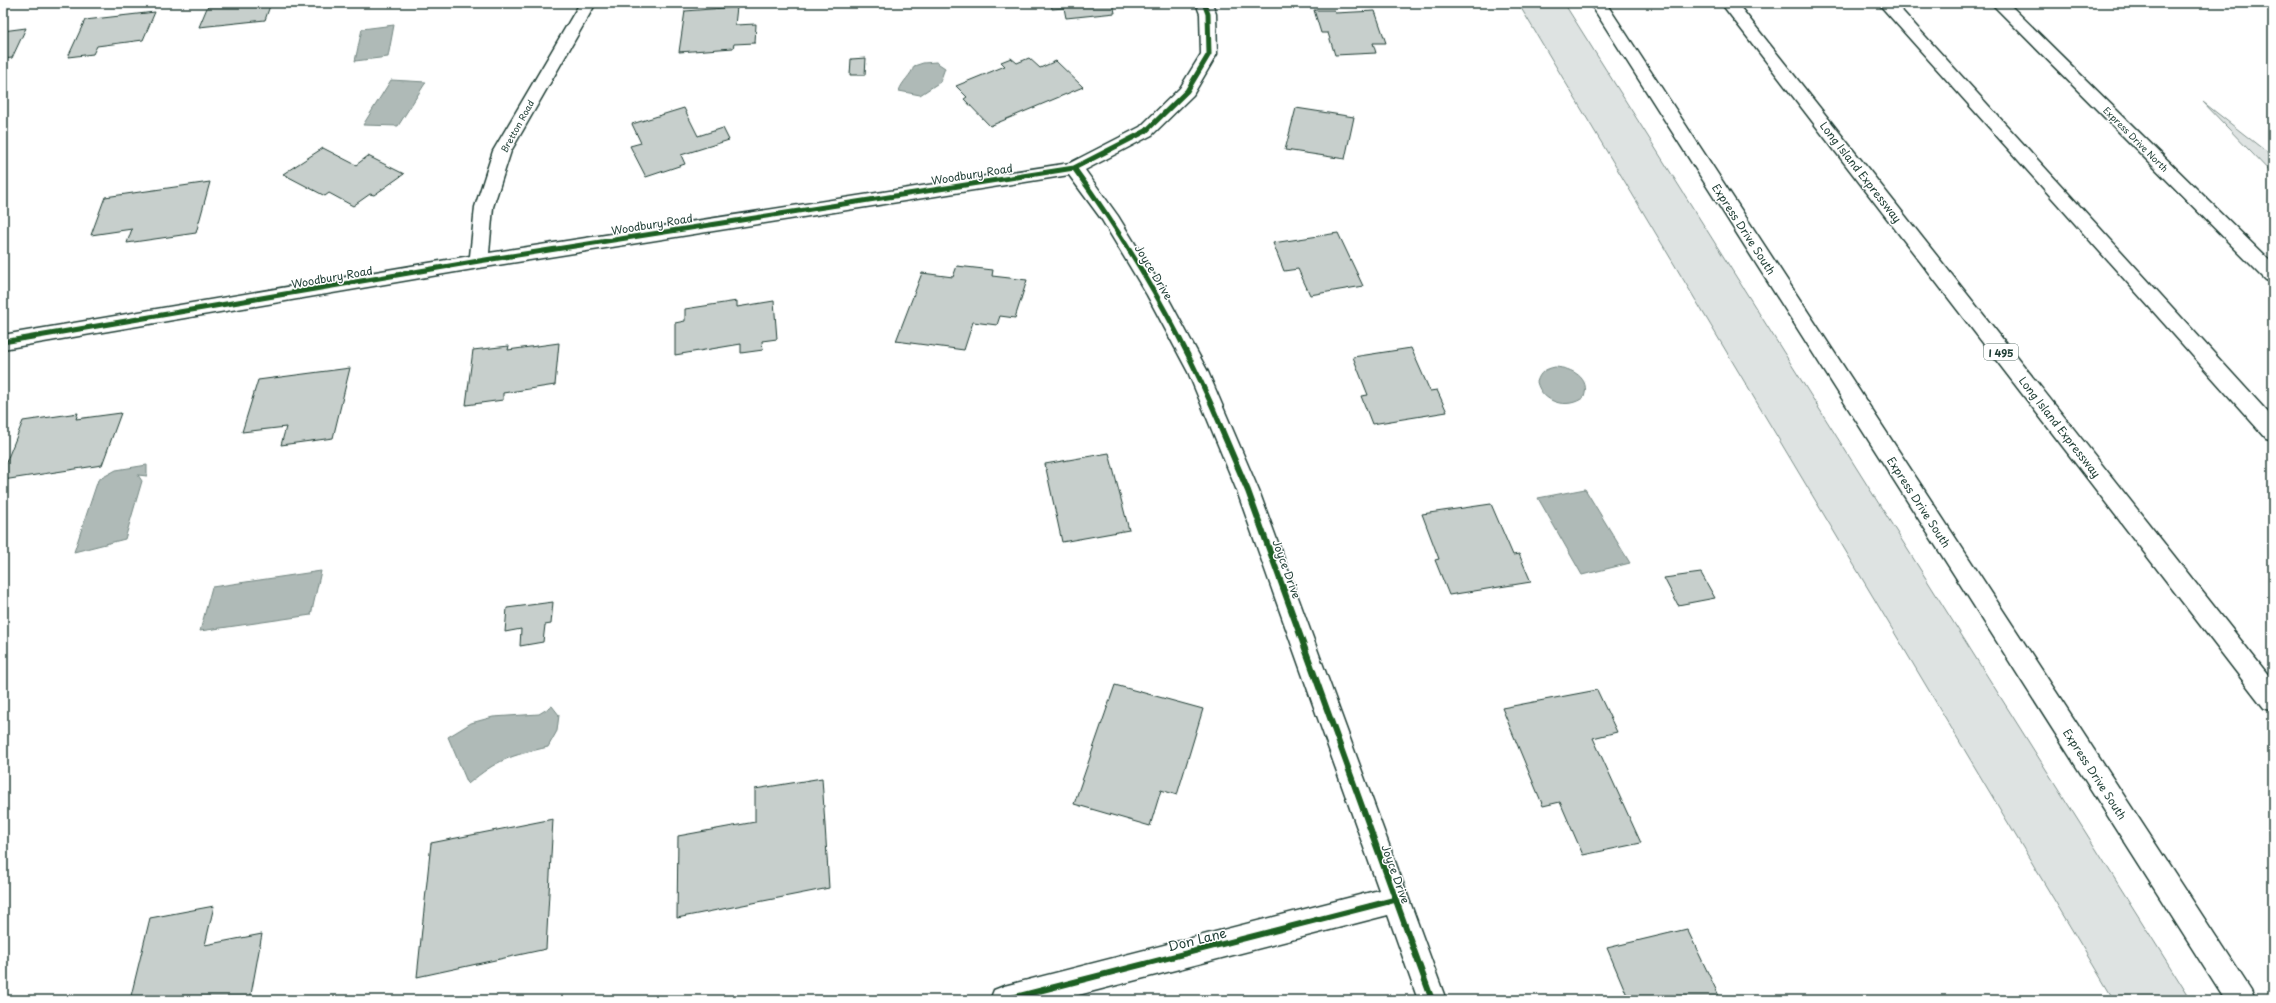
<svg xmlns="http://www.w3.org/2000/svg" width="2276" height="1003" font-family="'Playpen Sans',sans-serif">
	<style>
		.green { fill: #dee3e2; stroke: #7e908b }
		.water { fill: #afbab7; stroke: #758883 }
		.building { fill: #c7cfcc; stroke: #1f3d34 }
		.lines { fill: none; stroke-linecap: round; stroke-linejoin: round }
		.minor-casing { stroke: #1f3d34; stroke-width: 3 }
		.secondary-casing { stroke: #1f3d34; stroke-width: 3 }
		.motorway-casing { stroke: #1f3d34; stroke-width: 3 }
		.minor { fill: #fff; fill-rule: evenodd }
		.secondary { fill: #fff; fill-rule: evenodd }
		.motorway { fill: #fff; fill-rule: evenodd }
		.cycleway-far1-casing { stroke: #fff; stroke-width: 7 }
		.cycleway-casing { stroke: #fff; stroke-width: 9 }
		.cycleway-far1 { stroke: #1b5e20; stroke-width: 5 }
		.cycleway { stroke: #1b5e20; stroke-width: 6 }
		.labels { text-anchor: middle; dominant-baseline: central; stroke-width: 3; stroke-linejoin: round; paint-order: stroke }
		.far-street-label { font-size: 9px; fill: #1f3d34; stroke: #fff }
		.shield { fill: #fff; stroke: #627771; stroke-width: 1 }
		.shield-label { font-size: 10px; font-weight: bold; fill: #1f3d34 }
		.street-label { font-size: 11px; fill: #1f3d34; stroke: #fff }
		.near-street-label { font-size: 13px; fill: #1f3d34; stroke: #fff }
	</style>
	<rect width="100%" height="100%" fill="#fff"/>
	<filter id="ink" filterUnits="userSpaceOnUse"><feTurbulence type="fractalNoise" baseFrequency=".025" numOctaves="2"/><feDisplacementMap in="SourceGraphic" scale="8" xChannelSelector="R" yChannelSelector="G"/><feConvolveMatrix kernelMatrix="1 2 1 2 8 2 1 2 1" color-interpolation-filters="sRGB"/></filter>
	<g filter="url(#ink)">
		<path class="green" d="M1518,3H1564L2191,1000H2114Z
			M2203,102L2273,157V175Z"/>
		<path class="water" d="M394,25L388,57L355,61L362,29Z
			M936,62L945,68L940,82L920,95L899,91C902,81 911,76 914,66L923,63Z
			M391,80L426,82L398,126L363,125Z
			M1555,367C1572,368 1591,378 1584,397C1568,410 1542,403 1537,382C1540,372 1545,369 1555,367Z
			M147,465V476L138,475L142,481L125,539L74,552L98,480L116,470Z
			M1585,489L1630,563L1582,575L1538,498Z
			M321,571L311,615L200,631L212,587Z
			M552,706L559,715L557,731L548,747C510,756 498,759 468,784L448,737L471,723L493,717L539,714Z"/>
		<path class="building" d="M209,3H271L265,20L199,27Z
			M332,3H366L331,7Z
			M458,3H490L458,7Z
			M1051,3H1113L1115,13L1066,18L1064,8L1052,9Z
			M737,7L735,25L756,24L755,43L734,44L733,48L679,52L685,11Z
			M1314,10H1334L1335,13L1375,11L1386,43H1373L1376,53L1335,55L1328,33H1321Z
			M155,12L143,40L97,46L93,54L68,57L85,20Z
			M26,28L12,58L3,59V31Z
			M866,58L865,75H850L851,59Z
			M1011,58L1017,63L1029,58L1040,68L1056,61L1083,87L990,126L964,99L967,97L956,86L1005,66L1001,62Z
			M684,108L698,136L723,128L729,140L681,155L685,164L646,177L630,146L641,143L632,124Z
			M1296,108L1354,117L1345,159L1285,150Z
			M323,148L356,165L368,156L404,174L374,195L370,194L353,206L329,193L325,196L283,174Z
			M210,182L196,233L127,243L132,229L91,235L105,197Z
			M1338,233L1363,286L1310,295L1298,269L1284,271L1273,243Z
			M957,266L993,270L992,276L1027,280L1015,318L1000,316L997,325L973,322L964,350L896,341L922,273L953,277Z
			M737,301V307L774,301L777,339L762,341L763,350L741,353V344L675,355V323L685,321V309Z
			M559,343L555,385L503,393V400L466,405L473,350L509,346L508,350Z
			M1411,348L1430,391L1437,390L1447,412L1372,424L1361,396L1368,395L1353,357Z
			M350,368L333,438L281,445L286,427L242,432L258,380Z
			M78,413L76,419L121,413L102,465L3,480V470L23,421Z
			M1109,453L1129,530L1062,542L1045,464Z
			M1491,504L1513,555L1519,554L1531,582L1449,595L1435,560L1439,559L1422,514Z
			M1701,573L1715,598L1678,605L1664,578Z
			M553,602L551,624L545,625L543,642L520,646L521,629L505,632L507,608Z
			M1115,685L1203,709L1177,795L1161,790L1150,826L1074,804Z
			M1597,690L1617,732L1593,738L1641,843L1583,855L1560,802L1543,806L1502,708Z
			M822,778L829,888L677,918L678,836L755,822V789Z
			M553,819L546,949L417,977L431,843Z
			M214,906L205,945L262,934L250,1000H130L150,918Z
			M1687,929L1721,1000H1629L1607,948Z"/>
		<g class="lines">
			<g class="minor-casing">
				<path id="minor" d="M580,3H596L511,151L493,207L489,253L1070,163L1140,127L1180,88L1201,54L1200,14L1196,3H1212L1216,14L1217,54L1193,95L1152,135L1085,170L1118,216L1166,294L1208,372L1259,491L1446,1000H1418L1388,915L1059,1000H990L994,990L1004,986L1379,890L1237,491L1188,372L1147,295L1102,220L1069,175L479,268L3,349V335L470,256L475,207L493,151Z"/>
			</g>
			<g class="secondary-casing">
				<path id="secondary" d="M1590,3H1606L2251,990L2255,1000H2225Z
					M1991,3H2008L2273,264V282L2266,280Z"/>
			</g>
			<g class="motorway-casing">
				<path id="motorway" d="M1721,3H1737L2273,681V711L2264,708Z
					M1878,3H1895L2273,418V440L2266,438Z"/>
			</g>
			<use href="#minor" class="minor"/>
			<use href="#secondary" class="secondary"/>
			<use href="#motorway" class="motorway"/>
			<g class="cycleway-far1-casing">
				<path id="cycleway-far1" d="M1074,168C1133,249 1183,336 1222,429
					M3,342L479,261L1074,168L1146,131L1187,91L1209,54L1208,14L1204,3"/>
			</g>
			<g class="cycleway-casing">
				<path id="cycleway" d="M1221,428L1248,491L1432,1000
					M1004,1000L1394,900"/>
			</g>
			<use href="#cycleway-far1" class="cycleway-far1"/>
			<use href="#cycleway" class="cycleway"/>
		</g>
	</g>
	<g class="labels">
		<g class="far-street-label">
			<text transform="translate(517 126) rotate(-61)">Bretton Road</text>
			<text transform="translate(2136 139) rotate(45)">Express Drive North</text>
		</g>
		<rect class="shield" x="1984" y="344" width="34" height="16" rx="3"/>
		<g class="shield-label">
			<text x="2001" y="352">I 495</text>
		</g>
		<g class="street-label">
			<text transform="translate(1861 172) rotate(52)">Long Island Expressway</text>
			<text transform="translate(972 174) rotate(-9)">Woodbury Road</text>
			<text transform="translate(652 224) rotate(-9)">Woodbury Road</text>
			<text transform="translate(1744 229) rotate(57)">Express Drive South</text>
			<text transform="translate(1154 272) rotate(59)">Joyce Drive</text>
			<text transform="translate(332 277) rotate(-10)">Woodbury Road</text>
			<text transform="translate(2060 427) rotate(52)">Long Island Expressway</text>
			<text transform="translate(1919 502) rotate(57)">Express Drive South</text>
			<text transform="translate(1287 569) rotate(70)">Joyce Drive</text>
			<text transform="translate(2095 774) rotate(57)">Express Drive South</text>
			<text transform="translate(1396 874) rotate(70)">Joyce Drive</text>
		</g>
		<g class="near-street-label">
			<text transform="translate(1197 939) rotate(-14)">Don Lane</text>
		</g>
	</g>
	<rect width="2276" height="1003" fill="none" stroke="#fff" stroke-width="16"/>
	<rect x="8" y="8" width="2260" height="987" fill="none" stroke="#1f3d34" stroke-width="1.5" filter="url(#ink)"/>
</svg>
